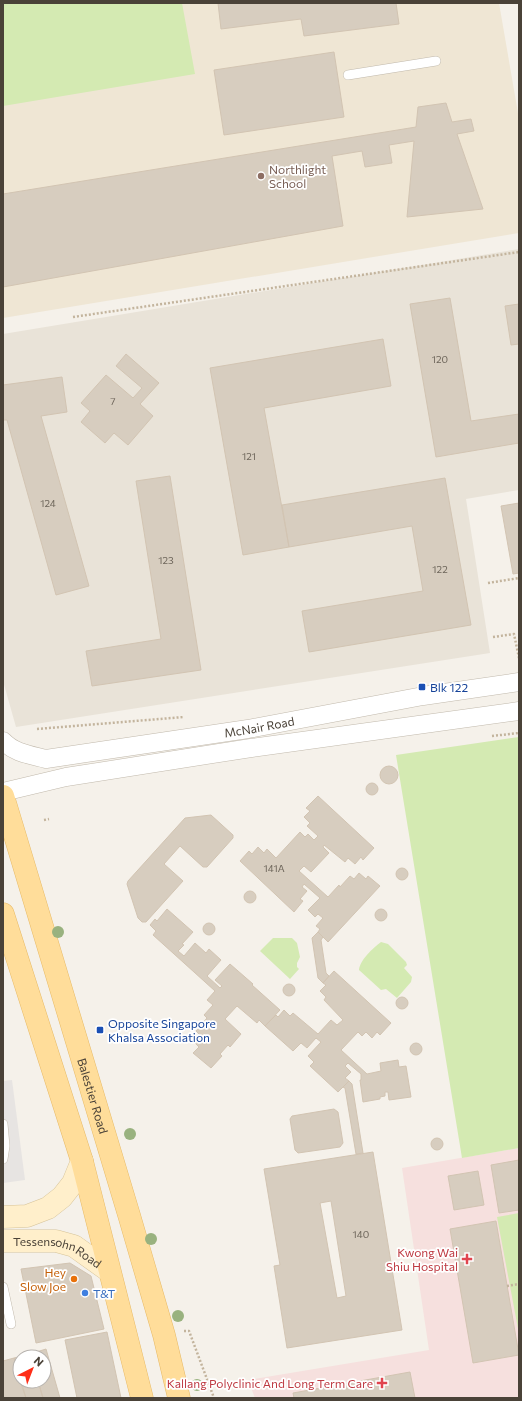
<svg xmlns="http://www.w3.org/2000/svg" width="522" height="1401" font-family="Commissioner,sans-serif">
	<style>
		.residential { fill: #e9e3d8 }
		.education { fill: #efe6d4 }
		.medical { fill: #f6e0de }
		.green { fill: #d4eab2 }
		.parking { fill: #e7e4e2 }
		.building { fill: #d7cdbf; stroke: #d2c4b2; fill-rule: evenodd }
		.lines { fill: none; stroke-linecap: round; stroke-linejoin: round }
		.lane-casing { stroke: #c1b9ac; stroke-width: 10 }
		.street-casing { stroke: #c1b9ac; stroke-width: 19 }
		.secondary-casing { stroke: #d6c399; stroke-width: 23 }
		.primary-casing { stroke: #e7ba67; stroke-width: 23 }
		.path { stroke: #c3b49d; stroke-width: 2.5; stroke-dasharray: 2 2; stroke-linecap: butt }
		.lane { stroke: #fff; stroke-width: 9 }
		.street { stroke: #fff; stroke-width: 18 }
		.secondary { stroke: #ffefcb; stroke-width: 22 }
		.primary { stroke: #ffdd9a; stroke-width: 22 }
		.tree { fill: #99b27f }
		.education-dot { fill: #8d6e63; stroke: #fff; stroke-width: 1.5 }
		.transit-dot { fill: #1a4fb4; stroke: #fff; stroke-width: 1.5 }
		.health-dot { fill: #e0444e; stroke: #fff; stroke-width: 1.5 }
		.food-dot { fill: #e8710a; stroke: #fff; stroke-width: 1.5 }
		.shop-dot { fill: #3f7fe0; stroke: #fff; stroke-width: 1.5 }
		.labels { text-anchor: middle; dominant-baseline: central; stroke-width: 3.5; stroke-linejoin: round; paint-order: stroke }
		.number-label { font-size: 10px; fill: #6d655a }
		.education-label { font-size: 12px; fill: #785e54; stroke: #fff; text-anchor: start }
		.transit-label { font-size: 12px; fill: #164399; stroke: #fff; text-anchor: start }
		.street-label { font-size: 12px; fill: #4a4238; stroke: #fff }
		.health-label { font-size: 12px; fill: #be3a42; stroke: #fff; text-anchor: end }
		.food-label { font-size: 12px; fill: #c56008; stroke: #fff; text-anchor: end }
		.shop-label { font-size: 12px; fill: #366cbe; stroke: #fff; text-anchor: start }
	</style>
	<rect width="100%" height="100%" fill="#f5f1ea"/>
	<path class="residential" d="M519,249V490L466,499L490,653L16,727L3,681V334Z"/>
	<path class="education" d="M3,3H499L519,119V233L3,318Z"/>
	<path class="medical" d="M519,1148V1398H255L248,1380L429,1350L402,1168Z"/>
	<path class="green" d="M3,3H182L195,74L3,106Z
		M519,737V1148L462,1158L396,755Z
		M273,938H292L297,943L300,957L297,963V967L299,969L290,979L260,951Z
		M381,942L388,944L406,962L407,965L404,968L412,977L411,982L397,998L386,989L381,990L359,970C360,960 373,948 381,942Z
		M519,1213V1334L497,1217Z"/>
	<path class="parking" d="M12,1080L25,1180L3,1183V1081Z"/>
	<path class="building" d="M218,3H396L399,24L304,36L301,19L221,29Z
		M334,52L344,117L224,135L214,70Z
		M446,103L452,122L471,119L474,131L457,134L483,209L407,217L414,141L389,145L392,163L365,167L362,151L332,156L343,226L3,287V194L416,127L418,107Z
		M450,298L471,421L519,414V443L436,457L410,304Z
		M519,304V344L511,345L505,306Z
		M383,339L391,386L264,408L289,547L243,555L210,368Z
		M126,354L159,383L140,404L153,416L128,445L114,433L105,443L81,422L90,411L81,403L106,375L133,398L142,388L116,366Z
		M62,377L67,412L41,416L89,586L56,595L7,420H3V385Z
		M170,476L201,670L92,686L86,651L161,639L136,481Z
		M445,478L471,625L309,652L302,611L423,591L412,526L289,547L282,505Z
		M519,503V573L513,574L501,506Z
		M380 775a9 9 0 1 1 18 0a9 9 0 1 1-18 0Z
		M366 789a6 6 0 1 1 12 0a6 6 0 1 1-12 0Z
		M318,796L374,848L363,860L361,857L355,864L348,858L345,862L324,845L323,847L329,853L311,872L304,866L299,871L328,897L339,885L340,887L350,876L354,879L359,873L366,879L368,876L380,886L328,942L318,932L320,929L316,926L323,918L318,914L315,917L308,910L320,898L304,884L302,887L307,891L300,899L303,901L294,912L240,861L249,851L252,854L258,847L264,853L267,849L276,858L300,832L305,837L308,834L314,840L318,836L307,826L310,823L304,817L310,811L306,808Z
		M211,815L233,835V838L207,867H203L180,846L164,864L183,881L146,922H142L138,918L127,884L128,881L185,818Z
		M396 874a6 6 0 1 1 12 0a6 6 0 1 1-12 0Z
		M244 897a6 6 0 1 1 12 0a6 6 0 1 1-12 0Z
		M375 915a6 6 0 1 1 12 0a6 6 0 1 1-12 0Z
		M167,909L193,932L182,944L184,945L178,951L184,956L195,943L206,953L209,949L221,960L207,976L220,988L222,986L215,980L230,964L253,984L252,985L280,1010L265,1026L259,1020L257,1023L237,1006L225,1019L241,1034L230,1047L228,1045L220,1054L222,1056L211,1068L193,1053L199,1047L195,1043L201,1036L196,1031L207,1018L204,1015L213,1005L207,1000L215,991L153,935L156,931L150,925L155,919L157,921Z
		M203 929a6 6 0 1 1 12 0a6 6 0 1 1-12 0Z
		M318,932L323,937L321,940L326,973L329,976L323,983L318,978L312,938Z
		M334,971L391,1023L380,1035L377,1032L372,1038L366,1032L362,1036L358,1032L341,1050L367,1074L381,1071L380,1063L398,1060L399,1067L406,1066L411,1097L389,1100L388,1092H385V1096L380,1097V1099L363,1102L360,1080H361V1074L348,1063L345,1066L351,1072L345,1078L349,1081L338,1092L310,1066L314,1062L308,1056L321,1042L316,1038L307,1048L301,1043L293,1051L265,1026L276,1015L278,1017L284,1010L290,1016L293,1013L318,1034L331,1020L337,1025L343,1020L324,1000L326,997L320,991L326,985L323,983Z
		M283 990a6 6 0 1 1 12 0a6 6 0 1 1-12 0Z
		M396 1003a6 6 0 1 1 12 0a6 6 0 1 1-12 0Z
		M410 1049a6 6 0 1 1 12 0a6 6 0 1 1-12 0Z
		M349,1081L352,1084L363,1153L356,1154L345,1088L343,1087Z
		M334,1109L338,1112L343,1143L340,1147L298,1153L295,1150L290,1119L292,1116Z
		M431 1144a6 6 0 1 1 12 0a6 6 0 1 1-12 0Z
		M373,1152L402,1330L287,1348L274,1266L280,1265L264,1169ZM331,1201L346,1296L337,1298L320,1203Z
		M519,1160V1210L499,1213L491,1165Z
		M478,1171L484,1205L454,1210L448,1176Z
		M496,1221L519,1355L473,1363L450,1229Z
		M70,1263L91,1276L104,1329L36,1343L21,1269Z
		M107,1332L121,1398H77L65,1340Z
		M46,1349L60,1398H43L38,1381H44V1357H31L30,1354Z
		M30,1354L31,1357H20V1379L14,1358Z
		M14,1358L20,1381L26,1398H4L3,1394V1361Z
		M410,1372L415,1398H294L293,1393Z
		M21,1381H38L43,1398H26Z"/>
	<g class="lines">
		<g class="lane-casing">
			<path id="lane" d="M348,75L436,61
				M3,1124L5,1146L3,1159
				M3,1287L11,1324"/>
		</g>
		<g class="street-casing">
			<g id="street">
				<path id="s1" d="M3,741C14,753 31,755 46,759L248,729L423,696L519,682"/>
				<path d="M3,792L66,777L251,748L519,711"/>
			</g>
		</g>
		<g class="secondary-casing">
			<g id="secondary">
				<path d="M3,1217L27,1216L48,1208L62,1197L73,1183L82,1161"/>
				<path id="s2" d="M3,1241H56L74,1246L109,1271"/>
			</g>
		</g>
		<g class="primary-casing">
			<g id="primary">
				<path id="s3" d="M3,796L129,1215L164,1335L179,1398"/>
				<path d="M3,914L82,1161L142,1398"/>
			</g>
		</g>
		<path class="path" d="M73,317L519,252
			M488,583L519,578
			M493,637L514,634L519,658
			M37,729L184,717
			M492,736L519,733
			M44,820L49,819
			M507,1286L519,1284
			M184,1331H189L214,1398"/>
		<use href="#lane" class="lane"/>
		<use href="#street" class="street"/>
		<use href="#secondary" class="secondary"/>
		<use href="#primary" class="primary"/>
	</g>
	<g class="tree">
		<circle cx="58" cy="932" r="6"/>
		<circle cx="130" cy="1134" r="6"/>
		<circle cx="151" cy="1239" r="6"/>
		<circle cx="178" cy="1316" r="6"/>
		<circle cx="197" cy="1385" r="6"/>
	</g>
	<circle class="education-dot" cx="261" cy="176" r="4"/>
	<g class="transit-dot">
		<rect x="418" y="683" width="8" height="8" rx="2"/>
		<rect x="96" y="1026" width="8" height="8" rx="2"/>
	</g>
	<g class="health-dot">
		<path d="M465 1253h4v4h4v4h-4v4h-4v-4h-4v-4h4z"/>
		<path d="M380 1377h4v4h4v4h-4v4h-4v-4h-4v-4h4z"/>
	</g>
	<circle class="food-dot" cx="74" cy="1279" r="4"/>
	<circle class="shop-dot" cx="85" cy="1293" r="4"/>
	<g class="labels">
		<g class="number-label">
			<text x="440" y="359">120</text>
			<text x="113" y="401">7</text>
			<text x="249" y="456">121</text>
			<text x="48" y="503">124</text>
			<text x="166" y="560">123</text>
			<text x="440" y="569">122</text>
			<text x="274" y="868">141A</text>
			<text x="361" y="1234">140</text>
		</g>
		<g class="education-label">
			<text x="269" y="169">Northlight<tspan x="269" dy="14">School</tspan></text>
		</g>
		<g class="transit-label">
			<text x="430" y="687">Blk 122</text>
			<text x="108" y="1023">Opposite Singapore<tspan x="108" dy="14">Khalsa Association</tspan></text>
		</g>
		<g class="street-label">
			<text stroke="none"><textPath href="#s1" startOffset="263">McNair Road</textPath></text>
			<text stroke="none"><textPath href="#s3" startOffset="313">Balestier Road</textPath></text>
			<text stroke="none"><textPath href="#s2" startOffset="57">Tessensohn Road</textPath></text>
		</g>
		<g class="health-label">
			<text x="458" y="1252">Kwong Wai<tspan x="458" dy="14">Shiu Hospital</tspan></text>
			<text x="373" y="1383">Kallang Polyclinic And Long Term Care</text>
		</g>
		<g class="food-label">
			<text x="66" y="1272">Hey<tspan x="66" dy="14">Slow Joe</tspan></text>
		</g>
		<g class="shop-label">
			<text x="93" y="1293">T&amp;T</text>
		</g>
	</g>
	<rect width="522" height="1401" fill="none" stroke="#4a4238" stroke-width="8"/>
	<g transform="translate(32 1369) rotate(42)"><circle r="19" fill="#ffffff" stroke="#b7b3af"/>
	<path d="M0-3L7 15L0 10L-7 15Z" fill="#fe2e18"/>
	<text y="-6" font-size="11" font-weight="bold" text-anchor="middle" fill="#4a4238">N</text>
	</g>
</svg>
